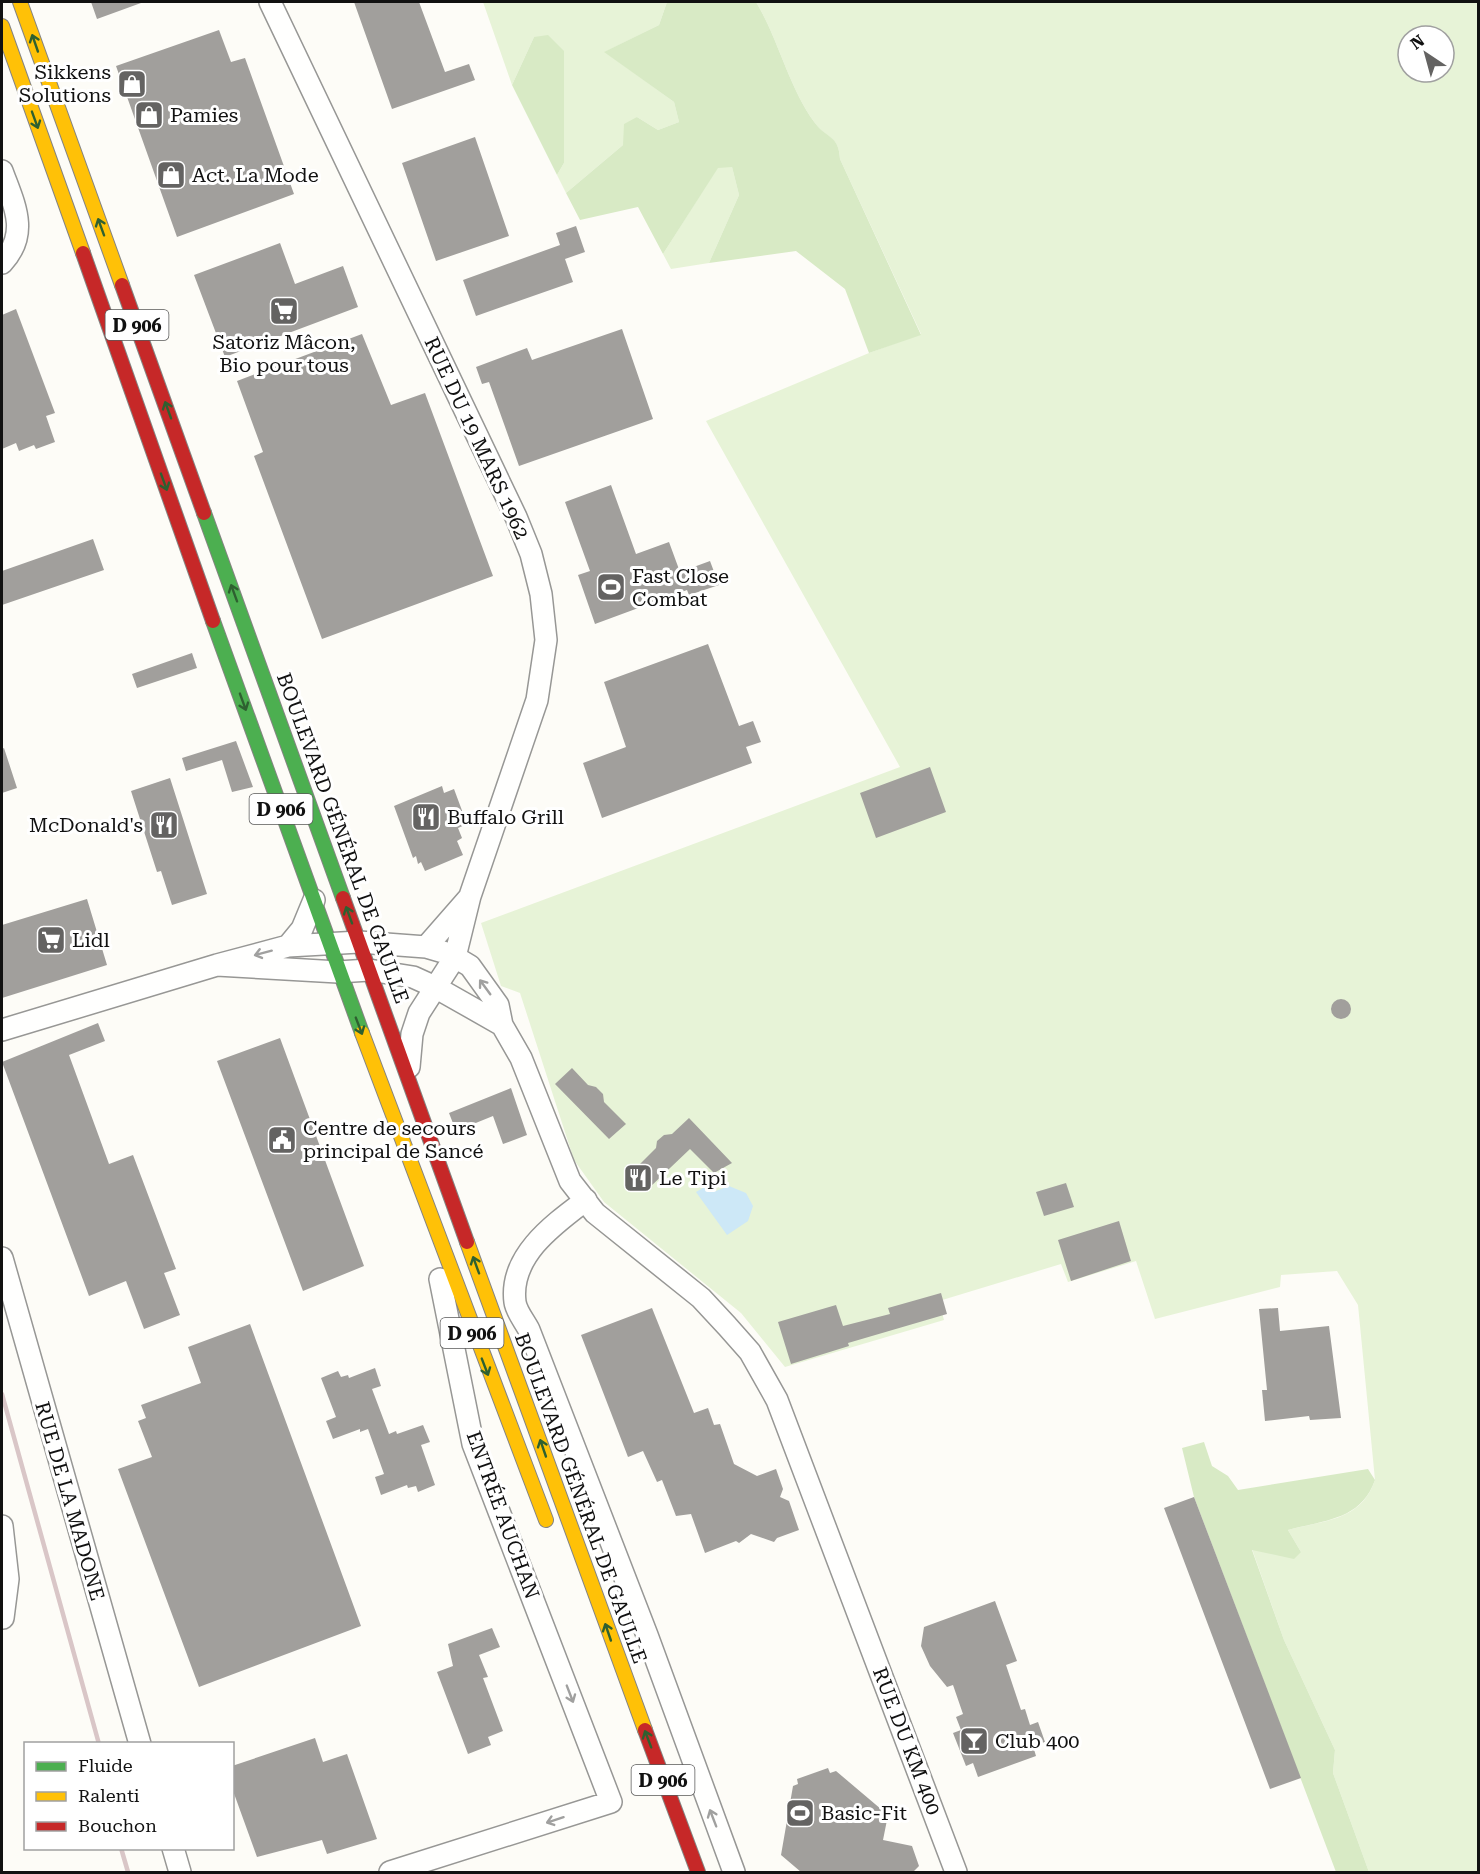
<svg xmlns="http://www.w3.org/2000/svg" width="1480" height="1874" font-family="'Roboto Serif',serif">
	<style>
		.green { fill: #e7f3d7; fill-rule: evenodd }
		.forest { fill: #d8eac5 }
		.water { fill: #cde8f7 }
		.building { fill: #a19f9c }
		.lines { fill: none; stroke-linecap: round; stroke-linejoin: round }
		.street-casing { stroke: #979795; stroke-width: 24 }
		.fast-casing { stroke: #858482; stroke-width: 16 }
		.slow-casing { stroke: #858482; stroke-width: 16 }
		.jam-casing { stroke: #858482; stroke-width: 16 }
		.street { stroke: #fffffe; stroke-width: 21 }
		.fast { stroke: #4caf50; stroke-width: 14 }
		.slow { stroke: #ffc107; stroke-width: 14 }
		.jam { stroke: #c62828; stroke-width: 14 }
		.rail { stroke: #d9c6c7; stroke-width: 4.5 }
		.oneway { stroke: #2e6030 }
		.oneway2 { stroke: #a0a09f }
		.labels { text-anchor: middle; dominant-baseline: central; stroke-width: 6; stroke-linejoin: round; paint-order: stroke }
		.shield { fill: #fff; stroke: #585858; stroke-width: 1.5 }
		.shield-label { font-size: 18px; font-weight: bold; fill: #111 }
		.poi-label { font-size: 20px; fill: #111; stroke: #fff; text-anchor: start }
		.street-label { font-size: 20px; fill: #111; stroke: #fff }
	</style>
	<rect width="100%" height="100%" fill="#fdfcf7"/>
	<path class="green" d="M483,2H667L659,25L605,52L674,102L679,122L658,130L637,117L623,145L566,193L557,175L564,163L534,37L512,85Z
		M756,2H1478V1872H1369L1333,1773L1335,1750L1284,1640L1252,1549L1301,1552L1288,1530C1325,1520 1361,1521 1375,1480L1358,1305L1337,1271L1281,1275L1280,1287L1155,1319L1136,1261L1068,1282L1061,1264L939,1301L944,1320L785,1367L741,1313L604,1202L574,1160L520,993L501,986L481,923L900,767L706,421L869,353L921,334L840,159C839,135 826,139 815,123C788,86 779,40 756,2ZM1408,36H1444V72H1408Z
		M718,167H732L739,195L709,263L671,269L663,254Z"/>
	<path class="forest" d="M667,2H756C779,40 788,86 815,123C827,139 839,135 840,159L921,335L869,353L845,289L796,251L709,263L739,195L732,167L718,168L663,254L638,207L580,220L566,193L623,145L624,124L637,117L658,130L679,122L674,102L604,52L659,25Z
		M548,35L564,51V163L557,175L512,85L534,37Z
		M1204,1442L1212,1466L1228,1476L1238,1490L1368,1469L1375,1480C1361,1520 1325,1520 1288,1530L1301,1552L1294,1559L1252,1550L1284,1640L1335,1750L1333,1773L1369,1872H1336L1194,1497L1182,1448Z"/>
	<path class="water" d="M706,1186L713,1192L729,1186L746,1193L753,1206L748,1221L727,1235L696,1192Z"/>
	<path class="building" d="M91,2H141V3L97,19Z
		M354,2H419L445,72L469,64L475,80L392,109Z
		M219,30L231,62L245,58L294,194L177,237L116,66Z
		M475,137L509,236L436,261L402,163Z
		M576,226L585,252L565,259L573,282L476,316L463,280L560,245L556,233Z
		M280,243L295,284L343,266L358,307L225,357L194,275Z
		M16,309L55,413L46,416L55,442L36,449L34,445L19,451L16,443L2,449V315Z
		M622,329L653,419L519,466L489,382L482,384L476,367L527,348L532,360Z
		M362,334L391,405L425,393L493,576L322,639L254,456L263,452L237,381Z
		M611,485L636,554L669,542L680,572L710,561L719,585L689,595L687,590L595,624L578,575L590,571L565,502Z
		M93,539L104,570L2,605V571Z
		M708,644L739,726L753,721L761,742L746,747L752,763L602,818L583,763L626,747L604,682Z
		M192,653L197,668L137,688L132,674Z
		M236,741L253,787L232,792L222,760L186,771L182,758Z
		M4,748L17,788L2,793V749Z
		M930,767L946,812L876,838L860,793Z
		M170,778L207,894L172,905L161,871L157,872L131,791Z
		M442,786L444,793L454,789L467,824L458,828L462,838L457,841L463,855L425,871L421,862L418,864L416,856L413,858L394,806Z
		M87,899L107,965L2,998V925Z
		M1331 1009a10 10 0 1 1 20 0a10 10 0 1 1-20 0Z
		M98,1023L105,1041L69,1055L109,1164L133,1155L176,1269L164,1273L180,1315L144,1329L126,1281L89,1296L2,1062Z
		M280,1038L364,1266L303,1291L217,1061Z
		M572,1068L588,1085L596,1087L603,1094L604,1102L626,1124L609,1139L555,1084Z
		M511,1088L527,1135L503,1144L493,1116L456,1131L449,1113Z
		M689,1118L732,1163L714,1173L690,1149L649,1188L633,1171L656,1148L657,1141L664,1135L672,1134Z
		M1066,1183L1074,1207L1044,1216L1036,1192Z
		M1119,1221L1131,1261L1071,1281L1058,1240Z
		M941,1293L947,1314L848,1343L849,1346L791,1364L778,1322L836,1305L843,1326L890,1314L888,1308Z
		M652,1308L694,1413L708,1408L714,1425L720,1424L734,1464L757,1476L776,1469L783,1489L780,1497L789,1501L799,1530L777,1538L774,1542L751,1534L739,1543L736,1541L705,1553L691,1514L676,1516L662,1480L657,1482L643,1451L628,1457L581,1335Z
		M1278,1308L1280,1331L1329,1326L1341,1418L1310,1420L1309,1416L1265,1421L1262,1390H1267L1259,1309Z
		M250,1324L361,1626L199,1687L118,1469L152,1457L138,1421L146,1418L141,1405L201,1383L188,1347Z
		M375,1368L381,1386L372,1389L389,1434L396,1431L397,1434L423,1425L430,1442L421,1445L435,1485L418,1492L416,1486L408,1488L407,1485L381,1495L375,1477L384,1474L368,1429L360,1432V1429L333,1439L326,1421L336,1417L321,1378L338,1371L341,1377L348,1375L349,1378Z
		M1194,1497L1301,1778L1270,1789L1164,1508Z
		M995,1601L1017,1661L1006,1665L1021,1710L1025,1709L1030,1725L1038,1722L1045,1742L1033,1746L1036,1756L978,1777L973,1763L966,1766L953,1733L961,1730L956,1717L963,1714L953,1685L947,1687L930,1666L921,1646L924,1627Z
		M492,1628L500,1647L479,1655L488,1677L483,1678L503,1731L488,1737L491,1745L468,1754L437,1672L453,1666L448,1644Z
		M315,1738L323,1762L347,1754L377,1839L327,1854L322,1840L257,1857L232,1788V1766Z
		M828,1768L830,1773L836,1771L888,1815L883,1840L912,1846L919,1866L913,1872H801L781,1855L793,1786L798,1784L797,1779Z"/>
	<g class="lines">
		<g class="street-casing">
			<path id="street" d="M270,2L516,517L531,554L541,594L546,640L537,700L470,896L455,957L419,1013L412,1034L409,1067
				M2,171C14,204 30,233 2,263
				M314,900L302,929L288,946L217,965L338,972L369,970L413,977L435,987L502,1025
				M288,946L359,942L426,947L450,954L470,966L498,1005L502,1025L521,1058L570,1181L595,1213L701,1298L727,1326L750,1352L777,1400L956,1872
				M426,947L468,899
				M2,1030L217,965
				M586,1200C554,1224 509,1256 515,1302C516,1311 525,1322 529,1330L647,1635L734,1872
				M2,1258L140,1744
				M2,1526L8,1579L3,1618
				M173,1848L180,1872
				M390,1872L611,1802L473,1444L440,1279"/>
		</g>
		<g class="fast-casing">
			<path id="fast" d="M204,513L343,898
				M213,621L362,1033"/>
		</g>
		<g class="slow-casing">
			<path id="slow" d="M20,2L122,285
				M2,26L83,253
				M362,1033L546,1520
				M467,1242L645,1730"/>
		</g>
		<g class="jam-casing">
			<path id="jam" d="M83,253L213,621
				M122,285L204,513
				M343,898L467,1242
				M645,1730L698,1872"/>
		</g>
		<use href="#street" class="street"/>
		<use href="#fast" class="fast"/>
		<use href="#slow" class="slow"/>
		<use href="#jam" class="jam"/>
		<path class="rail" d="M2,1394L99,1744
			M121,1848L128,1872"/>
	</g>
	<defs><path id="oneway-shaft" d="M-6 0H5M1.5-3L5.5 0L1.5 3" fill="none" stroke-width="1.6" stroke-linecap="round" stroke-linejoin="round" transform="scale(1.5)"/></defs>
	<g class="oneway">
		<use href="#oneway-shaft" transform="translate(35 43) rotate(-109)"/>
		<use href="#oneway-shaft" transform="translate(35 120) rotate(70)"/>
		<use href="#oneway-shaft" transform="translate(101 227) rotate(-110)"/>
		<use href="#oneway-shaft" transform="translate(168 410) rotate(-110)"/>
		<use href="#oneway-shaft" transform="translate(164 482) rotate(70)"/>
		<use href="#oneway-shaft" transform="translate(234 593) rotate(-110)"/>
		<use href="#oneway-shaft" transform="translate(243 702) rotate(70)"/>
		<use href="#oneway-shaft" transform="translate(349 915) rotate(-110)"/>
		<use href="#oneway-shaft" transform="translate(359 1026) rotate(69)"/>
		<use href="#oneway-shaft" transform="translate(476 1265) rotate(-110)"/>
		<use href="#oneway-shaft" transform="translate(485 1367) rotate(69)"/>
		<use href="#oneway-shaft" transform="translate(543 1448) rotate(-109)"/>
		<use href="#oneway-shaft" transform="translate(608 1632) rotate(-109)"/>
		<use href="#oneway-shaft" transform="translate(648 1739) rotate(-111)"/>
	</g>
	<g class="oneway2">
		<use href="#oneway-shaft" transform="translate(263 953) rotate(165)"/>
		<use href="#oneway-shaft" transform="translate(485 987) rotate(-126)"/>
		<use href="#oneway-shaft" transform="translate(570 1694) rotate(69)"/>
		<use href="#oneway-shaft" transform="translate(713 1818) rotate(-111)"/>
		<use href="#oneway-shaft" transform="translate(555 1820) rotate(162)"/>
	</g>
	<defs>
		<g id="shop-square" transform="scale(1.5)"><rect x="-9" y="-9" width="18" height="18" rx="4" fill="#646362" stroke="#fff"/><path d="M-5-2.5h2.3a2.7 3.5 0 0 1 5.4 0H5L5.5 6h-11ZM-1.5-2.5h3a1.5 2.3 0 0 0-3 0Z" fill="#fff"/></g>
		<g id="supermarket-square" transform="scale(1.5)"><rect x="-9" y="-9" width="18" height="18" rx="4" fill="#646362" stroke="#fff"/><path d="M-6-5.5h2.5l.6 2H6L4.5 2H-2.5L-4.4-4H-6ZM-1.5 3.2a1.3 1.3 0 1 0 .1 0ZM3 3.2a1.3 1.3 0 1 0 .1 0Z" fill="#fff"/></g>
		<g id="stadium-square" transform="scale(1.5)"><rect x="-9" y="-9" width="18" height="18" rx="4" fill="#646362" stroke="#fff"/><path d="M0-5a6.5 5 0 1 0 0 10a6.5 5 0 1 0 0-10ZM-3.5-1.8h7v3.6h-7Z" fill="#fff"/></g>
		<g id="restaurant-square" transform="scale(1.5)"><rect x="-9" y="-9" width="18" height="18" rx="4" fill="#646362" stroke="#fff"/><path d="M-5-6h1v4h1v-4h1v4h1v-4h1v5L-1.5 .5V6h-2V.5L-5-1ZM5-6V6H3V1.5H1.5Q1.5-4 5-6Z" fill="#fff"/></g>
		<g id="civic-square" transform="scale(1.5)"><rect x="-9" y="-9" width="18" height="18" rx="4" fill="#646362" stroke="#fff"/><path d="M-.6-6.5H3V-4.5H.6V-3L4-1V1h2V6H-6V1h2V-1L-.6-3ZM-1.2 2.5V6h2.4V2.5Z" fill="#fff"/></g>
		<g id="bar-square" transform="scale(1.5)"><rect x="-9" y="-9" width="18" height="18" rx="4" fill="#646362" stroke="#fff"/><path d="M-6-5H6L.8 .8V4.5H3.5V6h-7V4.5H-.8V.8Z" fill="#fff"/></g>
	</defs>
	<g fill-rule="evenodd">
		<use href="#shop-square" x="132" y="84"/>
		<use href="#shop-square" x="149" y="115"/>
		<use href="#shop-square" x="171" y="175"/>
		<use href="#supermarket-square" x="284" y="311"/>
		<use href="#stadium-square" x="611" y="587"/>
		<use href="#restaurant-square" x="426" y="817"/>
		<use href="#restaurant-square" x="164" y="825"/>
		<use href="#supermarket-square" x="51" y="940"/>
		<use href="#civic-square" x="282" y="1140"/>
		<use href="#restaurant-square" x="638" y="1178"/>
		<use href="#bar-square" x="974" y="1741"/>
		<use href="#stadium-square" x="800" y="1813"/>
	</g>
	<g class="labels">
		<g class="shield">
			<rect x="105.5" y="310" width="63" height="30" rx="4.5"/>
			<rect x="249.5" y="794" width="63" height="30" rx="4.5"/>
			<rect x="440.5" y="1318" width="63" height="30" rx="4.5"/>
			<rect x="631.5" y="1765" width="63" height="30" rx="4.5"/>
		</g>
		<g class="shield-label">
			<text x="137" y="325">D 906</text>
			<text x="281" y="809">D 906</text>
			<text x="472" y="1333">D 906</text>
			<text x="663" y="1780">D 906</text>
		</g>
		<g class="poi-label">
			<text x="111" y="72" text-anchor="end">Sikkens<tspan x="111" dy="23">Solutions</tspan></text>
			<text x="170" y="115">Pamies</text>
			<text x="192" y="175">Act. La Mode</text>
			<text x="284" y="342" text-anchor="middle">Satoriz Mâcon,<tspan x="284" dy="23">Bio pour tous</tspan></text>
			<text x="632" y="576">Fast Close<tspan x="632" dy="23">Combat</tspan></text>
			<text x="447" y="817">Buffalo Grill</text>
			<text x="143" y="825" text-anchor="end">McDonald's</text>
			<text x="72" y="940">Lidl</text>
			<text x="303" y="1128">Centre de secours<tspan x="303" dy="23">principal de Sancé</tspan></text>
			<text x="659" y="1178">Le Tipi</text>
			<text x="995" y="1741">Club 400</text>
			<text x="821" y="1813">Basic-Fit</text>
		</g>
		<g class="street-label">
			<text transform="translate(477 438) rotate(65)">RUE DU 19 MARS 1962</text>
			<text transform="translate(343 838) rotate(70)">BOULEVARD GÉNÉRAL DE GAULLE</text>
			<text transform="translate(581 1498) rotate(70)">BOULEVARD GÉNÉRAL DE GAULLE</text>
			<text transform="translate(70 1501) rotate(74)">RUE DE LA MADONE</text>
			<text transform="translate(503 1515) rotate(70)">ENTRÉE AUCHAN</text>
			<text transform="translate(907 1741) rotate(69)">RUE DU KM 400</text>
		</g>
	</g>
	<rect width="1480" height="1874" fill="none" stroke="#111111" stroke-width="6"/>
	<rect x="24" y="1742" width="210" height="108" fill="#ffffff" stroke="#a0a0a0" stroke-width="1.5"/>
	<rect x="36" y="1762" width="30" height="9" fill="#4caf50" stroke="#a0a0a0" stroke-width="1.5"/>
	<text x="78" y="1772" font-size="18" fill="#111111">Fluide</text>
	<rect x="36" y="1792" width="30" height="9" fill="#ffc107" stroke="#a0a0a0" stroke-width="1.5"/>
	<text x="78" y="1802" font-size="18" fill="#111111">Ralenti</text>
	<rect x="36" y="1822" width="30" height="9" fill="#c62828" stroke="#a0a0a0" stroke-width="1.5"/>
	<text x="78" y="1832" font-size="18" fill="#111111">Bouchon</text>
	<g transform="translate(1426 54) rotate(324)"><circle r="28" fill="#ffffff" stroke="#a0a0a0" stroke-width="1.5"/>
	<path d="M0-4.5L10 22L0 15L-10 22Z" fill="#646362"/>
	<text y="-9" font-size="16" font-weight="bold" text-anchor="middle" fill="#111111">N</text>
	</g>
</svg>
